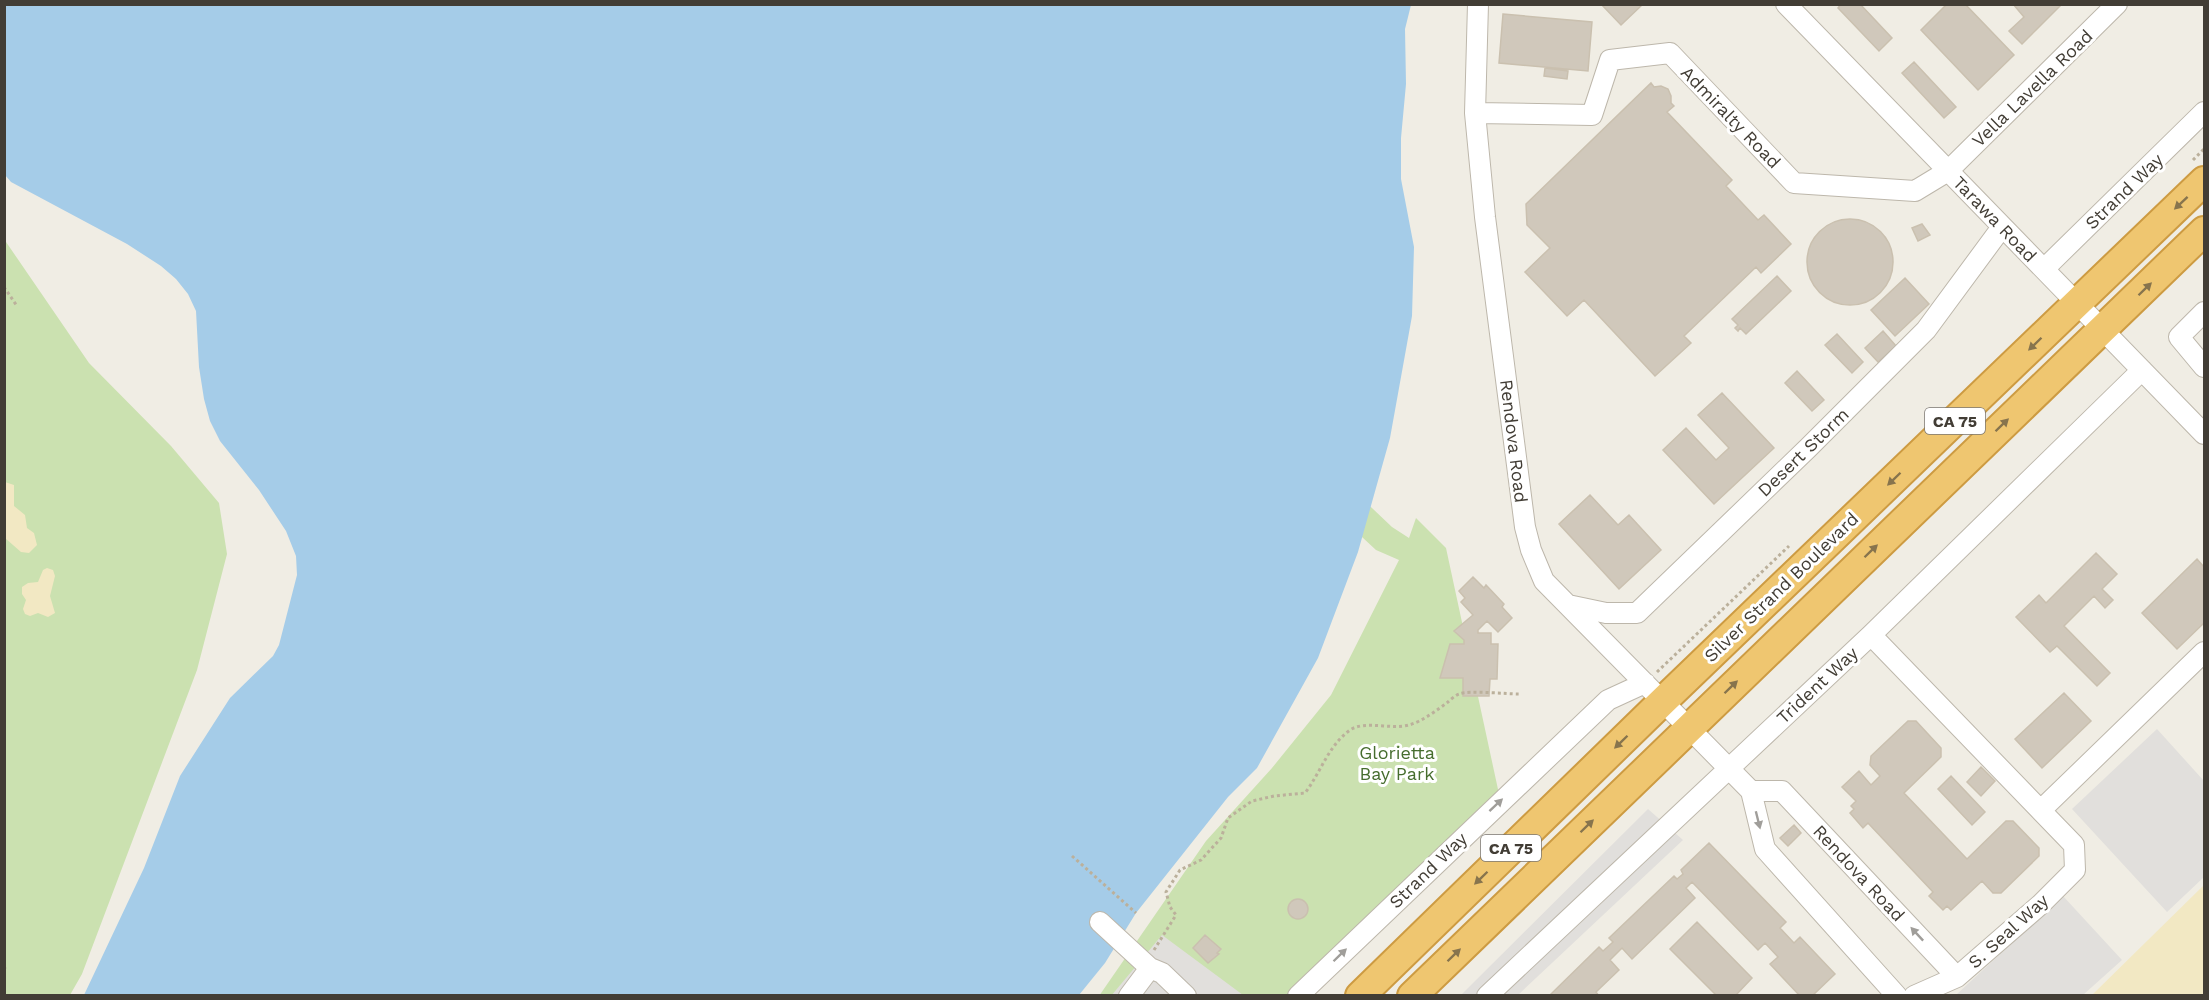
<svg xmlns="http://www.w3.org/2000/svg" width="2209" height="1000" font-family="'Work Sans',sans-serif">
	<style>
		.green { fill: #cbe1b0 }
		.sand { fill: #f2e8c3 }
		.parking { fill: #e1dfdc }
		.water { fill: #a5cce8 }
		.building { fill: #d0c8bb; stroke: #cac0af; stroke-width: 1.5 }
		.lines { fill: none; stroke-linecap: round; stroke-linejoin: round }
		.minor-casing { stroke: #bdb7ab; stroke-width: 22 }
		.highway-casing { stroke: #cd9b42; stroke-width: 32 }
		.path { stroke: #bbb09b; stroke-width: 3; stroke-dasharray: 3 3; stroke-linecap: butt }
		.minor { stroke: #fff; stroke-width: 20 }
		.highway { stroke: #efc670; stroke-width: 28 }
		.oneway { fill: #87744d }
		.oneway2 { fill: #a09e9a }
		.labels { text-anchor: middle; dominant-baseline: central; stroke-width: 6; stroke-linejoin: round; paint-order: stroke }
		.shield { fill: #fff; stroke: #7b7772; stroke-width: 1.5 }
		.shield-label { font-size: 16px; font-weight: bold; fill: #423d35 }
		.street-label { font-size: 18px; fill: #423d35; stroke: #fff }
		.park-label { font-size: 18px; fill: #466d2e; stroke: #fff }
	</style>
	<rect width="100%" height="100%" fill="#f0ede4"/>
	<path class="green" d="M4,239L89,363L171,446L219,503L227,554L197,670L82,974L70,995H5Z
		M1314,453L1392,527L1409,538L1416,518L1446,548L1499,794L1288,995L1099,996L1206,841L1272,768L1331,695L1399,560L1376,550L1294,474Z"/>
	<path class="sand" d="M5,482L14,485V506L25,515L27,528L34,533L37,545L29,553L21,552L5,538Z
		M47,568L53,570L55,576L50,596L55,613L48,617L38,613L30,616L25,614L23,609L26,600L22,594V587L28,583L38,582L43,570Z
		M2204,885V995H2092Z"/>
	<path class="parking" d="M2157,729L2204,781V877L2167,912L2072,809Z
		M1648,809L1683,840L1518,995L1460,996Z
		M2063,896L2122,960L2083,995L1957,994Z
		M1162,935L1243,995L1111,996Z"/>
	<path class="water" d="M5,5H1411L1405,29L1406,84L1401,138V179L1414,247L1412,316L1390,438L1358,552L1318,658L1257,768L1228,797L1136,913L1105,963L1079,995H84L144,868L180,776L230,698L273,656L279,645L297,575L296,556L286,531L259,490L220,441L210,421L204,399L199,367L196,311L188,294L176,279L161,266L127,244L11,182L5,175Z"/>
	<path class="building" d="M1601,4H1643L1621,25Z
		M1841,4H1860L1892,38L1879,51L1838,8Z
		M1947,4H1965L2014,55L1978,90L1921,30Z
		M2062,4L2022,44L2009,31L2024,17L2013,4Z
		M1503,14L1592,22L1588,71L1499,63Z
		M1914,62L1956,107L1944,118L1902,73Z
		M1545,68L1568,71L1567,79L1544,76Z
		M1651,83L1654,87L1661,86L1668,89L1671,96V103L1674,106L1667,112L1732,180L1726,186L1758,220L1764,215L1791,244L1761,273L1756,267L1684,336L1691,343L1655,376L1584,300L1567,316L1525,272L1550,248L1527,225L1526,204Z
		M1807 262a43 43 0 1 1 86 0a43 43 0 1 1-86 0Z
		M1922,224L1930,235L1918,241L1912,228Z
		M1777,276L1791,291L1746,334L1740,328L1738,331L1735,328L1738,325L1732,319Z
		M1905,278L1929,304L1895,336L1871,310Z
		M1883,331L1896,346L1878,362L1865,348Z
		M1837,334L1863,362L1852,373L1825,345Z
		M1797,371L1824,400L1812,411L1785,383Z
		M1722,393L1774,448L1714,504L1663,450L1686,428L1716,460L1729,448L1698,415Z
		M1590,495L1618,525L1629,515L1661,550L1619,589L1559,524Z
		M2096,553L2117,574L2102,589L2113,600L2105,608L2094,596L2064,626L2110,673L2097,686L2057,646L2050,652L2016,617L2039,595L2046,603Z
		M2197,559L2204,567V623L2177,649L2142,613Z
		M1473,577L1484,588L1486,585L1504,604L1502,607L1512,618L1498,632L1487,621L1478,630V633H1491V644H1498L1497,679H1490L1489,696H1463V678H1440L1450,644H1464V640L1454,631L1473,615L1461,602L1465,598L1459,591Z
		M2064,693L2091,721L2042,768L2015,739Z
		M1908,721H1916L1941,748V757L1904,793L1967,859L2006,821H2013L2039,848V856L2001,893H1993L1982,881L1951,910L1947,906L1943,910L1929,896L1933,892L1868,823L1863,828L1850,813L1854,809L1851,806L1856,801L1842,787L1859,771L1871,785L1880,776L1870,765L1871,756Z
		M1981,767L1995,781L1981,796L1967,782Z
		M1951,776L1985,812L1972,825L1938,789Z
		M1794,825L1801,833L1788,846L1780,838Z
		M1709,843L1786,922L1780,928L1794,943L1800,937L1835,974L1812,996H1800L1770,964L1778,957L1765,943L1758,950L1692,882L1686,888L1695,898L1632,959L1622,948L1610,960L1619,970L1596,992L1599,996H1549L1599,947L1603,951L1613,942L1609,938L1674,876L1677,879L1683,874L1681,870Z
		M1288 909a10 10 0 1 1 20 0a10 10 0 1 1-20 0Z
		M1697,922L1752,978L1735,996H1717L1670,949Z
		M1205,935L1221,949L1217,953L1219,954L1208,963L1193,948Z"/>
	<g class="lines">
		<g class="minor-casing">
			<path id="minor" d="M1478,4L1475,113L1485,217L1525,527L1531,550L1544,581L1751,791
				M1786,4L2204,434
				M1475,113L1592,115L1610,60L1670,53L1794,183L1915,191L1948,171L2117,4
				M2044,269L2204,112
				M2204,312L2179,337L2204,367
				M1568,605L1606,613H1637L1808,448L1926,330L2002,227
				M1871,635L2074,845L2075,870L2041,904L1957,977L1914,996
				M2041,810L2204,652
				M1100,922L1150,968
				M1129,996L1150,968L1162,973L1186,996
				M1298,996L1608,700L1645,683
				M1487,996L1871,635L2142,370
				M1897,996L1765,849L1751,791H1782L1957,977"/>
		</g>
		<g class="highway-casing">
			<path id="highway" d="M1360,996L1663,701L2204,181
				M1412,996L2204,231"/>
		</g>
		<path class="path" d="M2193,160L2204,149
			M4,287L17,306
			M1657,672L1789,546
			M1072,856L1136,913
			M1154,950L1176,915L1170,907L1166,892L1180,870L1201,860L1221,838L1228,818L1252,801L1274,796L1305,793C1321,772 1328,746 1350,730C1365,720 1391,730 1409,725C1423,721 1437,710 1448,702C1451,699 1456,695 1459,694C1469,690 1507,694 1519,694
			M4,968L6,967"/>
		<use href="#minor" class="minor"/>
		<use href="#highway" class="highway"/>
	</g>
	<defs><path id="oneway-solid" d="M-6-.8H1V-3.2L6.5 0L1 3.2V.8H-6Z" transform="scale(1.5)"/></defs>
	<g class="oneway">
		<use href="#oneway-solid" transform="translate(2181 203) rotate(137)"/>
		<use href="#oneway-solid" transform="translate(2145 289) rotate(-44)"/>
		<use href="#oneway-solid" transform="translate(2035 344) rotate(136)"/>
		<use href="#oneway-solid" transform="translate(2002 425) rotate(-44)"/>
		<use href="#oneway-solid" transform="translate(1894 479) rotate(136)"/>
		<use href="#oneway-solid" transform="translate(1871 551) rotate(-44)"/>
		<use href="#oneway-solid" transform="translate(1731 687) rotate(-44)"/>
		<use href="#oneway-solid" transform="translate(1621 742) rotate(136)"/>
		<use href="#oneway-solid" transform="translate(1587 826) rotate(-44)"/>
		<use href="#oneway-solid" transform="translate(1481 878) rotate(136)"/>
		<use href="#oneway-solid" transform="translate(1454 955) rotate(-44)"/>
	</g>
	<g class="oneway2">
		<use href="#oneway-solid" transform="translate(1496 805) rotate(-43)"/>
		<use href="#oneway-solid" transform="translate(1758 820) rotate(76)"/>
		<use href="#oneway-solid" transform="translate(1917 934) rotate(-133)"/>
		<use href="#oneway-solid" transform="translate(1340 955) rotate(-44)"/>
	</g>
	<g class="labels">
		<g class="shield">
			<rect x="1925" y="408" width="60" height="26" rx="4.5"/>
			<rect x="1481" y="835" width="60" height="26" rx="4.5"/>
		</g>
		<g class="shield-label">
			<text x="1955" y="421">CA 75</text>
			<text x="1511" y="848">CA 75</text>
		</g>
		<g class="street-label">
			<text transform="translate(2032 88) rotate(-44)">Vella Lavella Road</text>
			<text transform="translate(1731 117) rotate(46)">Admiralty Road</text>
			<text transform="translate(2124 191) rotate(-44)">Strand Way</text>
			<text transform="translate(1995 219) rotate(46)">Tarawa Road</text>
			<text transform="translate(1514 441) rotate(83)">Rendova Road</text>
			<text transform="translate(1803 452) rotate(-44)">Desert Storm</text>
			<text transform="translate(1781 587) rotate(-44)">Silver Strand Boulevard</text>
			<text transform="translate(1817 685) rotate(-43)">Trident Way</text>
			<text transform="translate(1428 870) rotate(-44)">Strand Way</text>
			<text transform="translate(1859 873) rotate(47)">Rendova Road</text>
			<text transform="translate(2008 931) rotate(-42)">S. Seal Way</text>
		</g>
		<g class="park-label">
			<text x="1397" y="752">Glorietta<tspan x="1397" dy="21">Bay Park</tspan></text>
		</g>
	</g>
	<rect width="2209" height="1000" fill="none" stroke="#423d35" stroke-width="12"/>
</svg>
